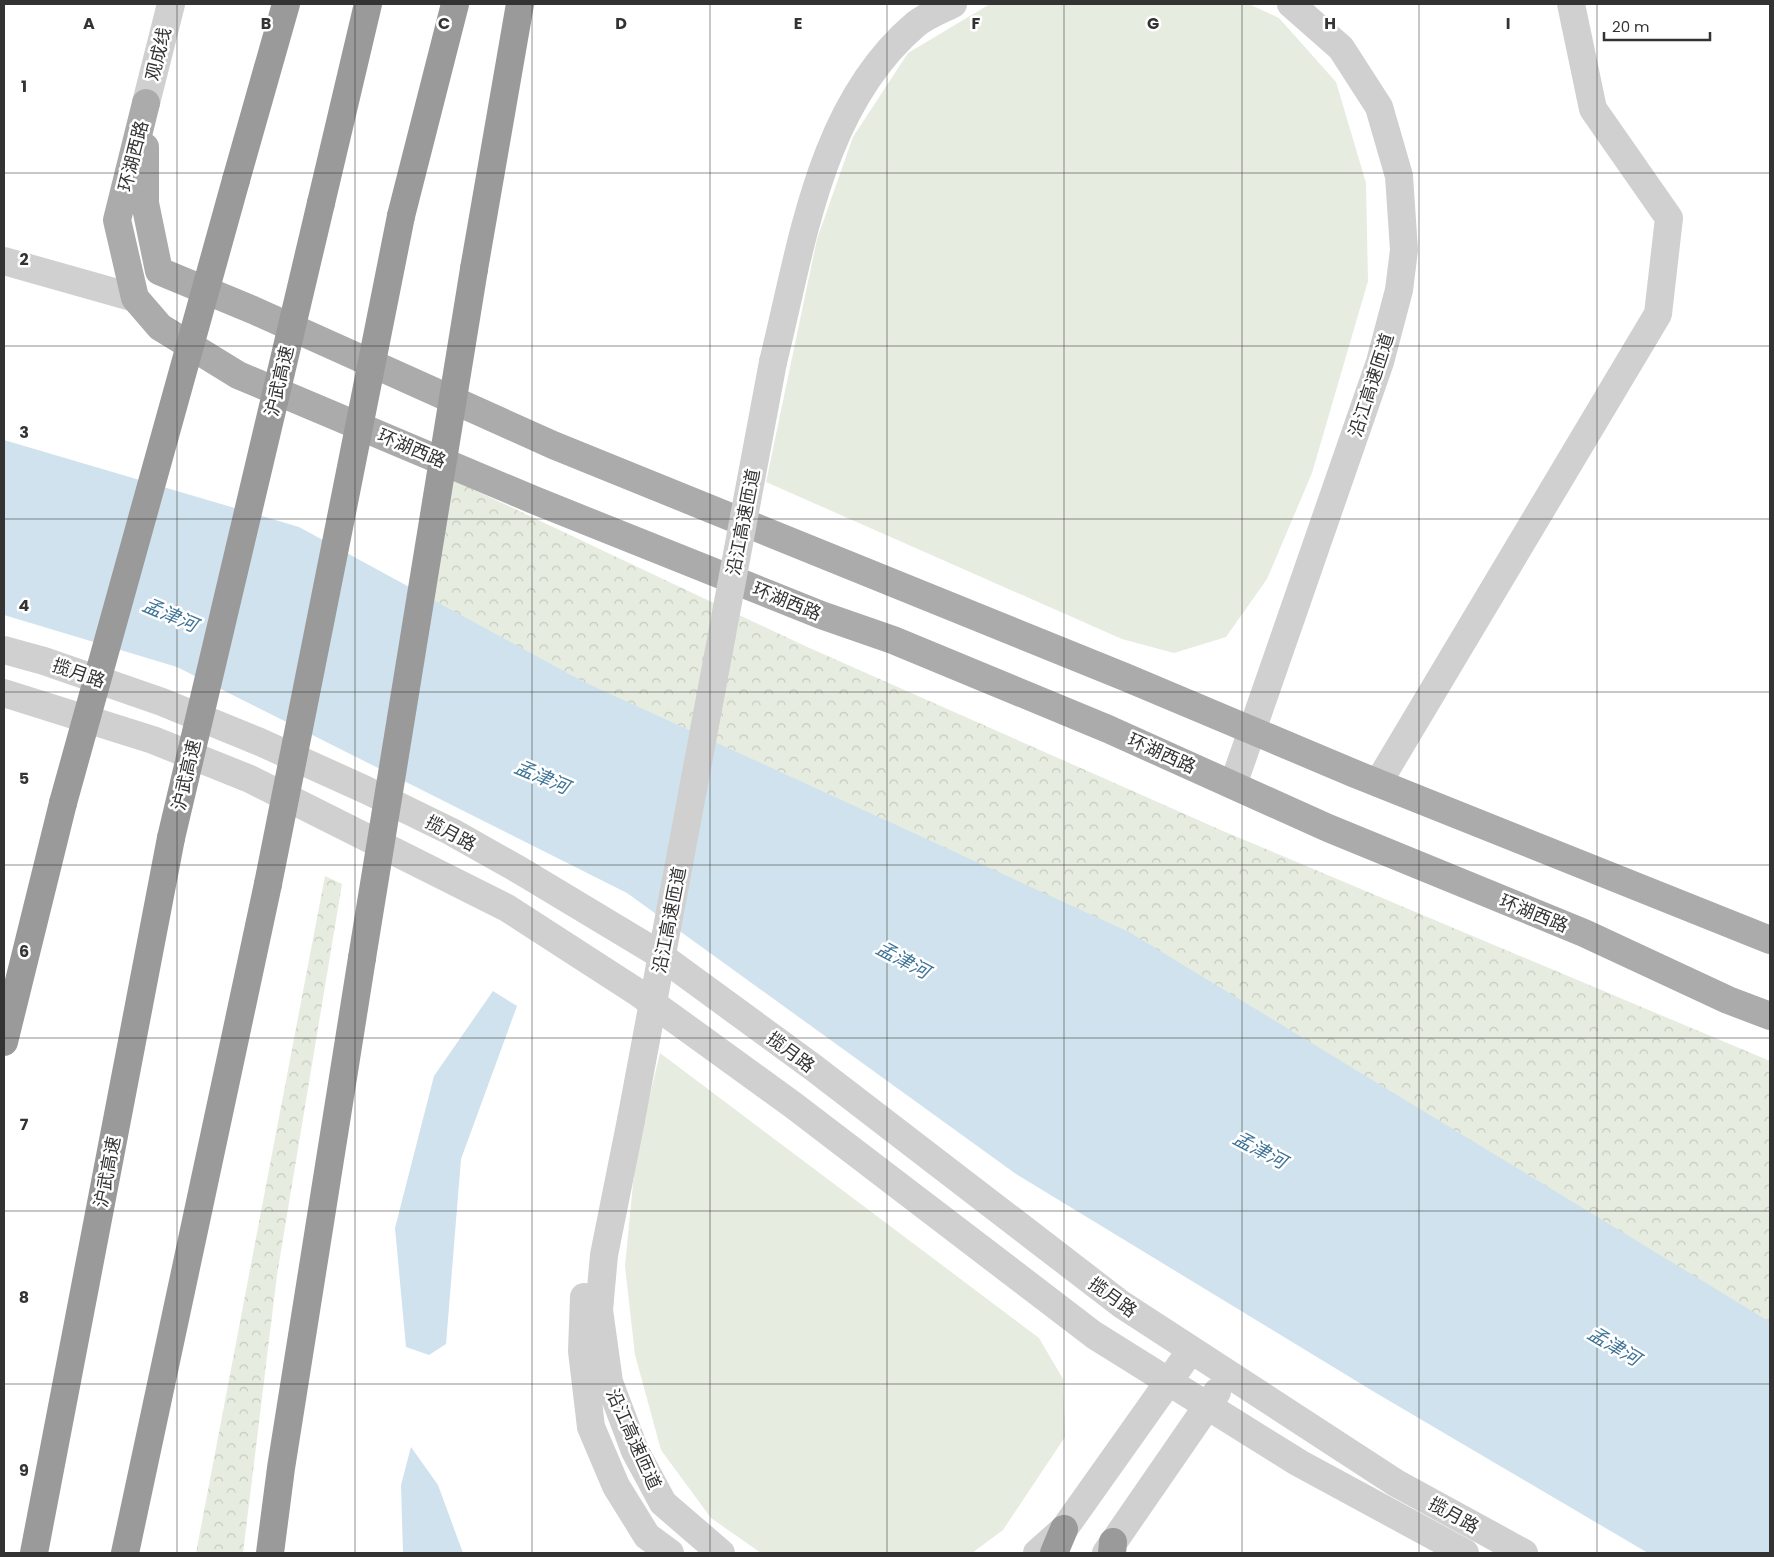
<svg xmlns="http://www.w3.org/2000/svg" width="1774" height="1557" font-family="Poppins,'Noto Sans SC',sans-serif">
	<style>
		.green { fill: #e6ecdf }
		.forest { fill: url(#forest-crowns) }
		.water { fill: #cfe2ee }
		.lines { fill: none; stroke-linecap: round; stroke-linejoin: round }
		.minor { stroke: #d0d0d0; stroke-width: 28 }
		.tertiary { stroke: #d0d0d0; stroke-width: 28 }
		.primary { stroke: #ababab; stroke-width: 28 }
		.motorway { stroke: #9a9a9a; stroke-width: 28 }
		.tertiary-bridge { stroke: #d0d0d0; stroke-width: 28 }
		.motorway-bridge { stroke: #9a9a9a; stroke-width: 28 }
		.grid { fill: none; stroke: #333; stroke-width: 1; stroke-opacity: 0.55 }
		.labels { text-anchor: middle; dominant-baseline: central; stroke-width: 5; stroke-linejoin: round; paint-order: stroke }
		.street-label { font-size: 18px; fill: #333; stroke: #fff }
		.water-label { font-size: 19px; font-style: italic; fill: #3f7597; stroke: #fff }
		.grid-label { font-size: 16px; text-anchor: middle; font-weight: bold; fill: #333; stroke: #fff; stroke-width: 5; stroke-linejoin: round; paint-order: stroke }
	</style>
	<defs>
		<pattern id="forest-crowns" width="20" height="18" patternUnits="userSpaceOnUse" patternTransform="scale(1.25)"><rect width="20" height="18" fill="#e6ecdf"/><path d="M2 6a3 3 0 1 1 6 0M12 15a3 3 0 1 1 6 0" fill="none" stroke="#c6cbc0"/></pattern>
	</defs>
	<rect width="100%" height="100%" fill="#fff"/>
	<path class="green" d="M990,4H1249L1279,18L1336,82L1366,183L1368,281L1312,473L1267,579L1226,637L1174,653L1122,639L766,482L817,239L853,137L908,53Z
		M660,1053L1039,1338L1063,1379L1065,1437L1003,1530L972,1553H761L711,1518L661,1450L635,1355L625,1266L636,1153Z"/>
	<path class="forest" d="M445,476L805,646L1223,831L1770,1061V1397L408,679Z
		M325,876L342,884L277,1275L243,1553H196Z"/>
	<path class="water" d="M4,440L299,527L582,681L1129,932L1770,1322V1553H1648L1376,1393L1016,1174L627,893L177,667L4,615Z
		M493,991L517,1006L461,1159L446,1344L429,1355L406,1347L395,1228L434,1076Z
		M411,1447L438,1485L463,1553H403L401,1485Z"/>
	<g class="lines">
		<path class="minor" d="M4,261L135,298
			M1378,783L1658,314L1669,218L1593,109L1571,4"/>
		<path class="tertiary" d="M146,103L171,4
			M773,362C802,246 819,106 916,24C926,16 941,10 953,4
			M4,650L44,661L162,702L260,742L366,790L452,832L521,871L654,951L814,1068L1121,1304L1396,1483L1524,1553
			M4,693L153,740L250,779L507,908L637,992L793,1105L1094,1335L1299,1463L1465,1553
			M1233,785L1380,362L1399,290L1404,250L1399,176L1379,107L1341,48L1291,4
			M631,1120L604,1255L599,1310L609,1382L635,1451L663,1503L721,1553
			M584,1297L582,1351L591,1427L616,1486L647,1536L670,1553
			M1037,1553L1064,1529L1191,1350
			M1106,1553L1217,1392"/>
		<path class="primary" d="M146,103L117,220L135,298L160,327L238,375L534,500L821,615L893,640L1108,729L1328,828L1584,933L1728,1000L1770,1016
			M145,147V203L159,271L253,310L553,445L1125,677L1353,773L1770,940"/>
		<path class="motorway" d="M236,180L286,4
			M321,203L368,4
			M401,216L455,4
			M474,269L520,4
			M4,1042L63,803
			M34,1553L171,838
			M125,1553L268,884
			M270,1553L281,1468L362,958
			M1054,1553L1064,1529
			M1112,1553L1113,1542"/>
		<path class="tertiary-bridge" d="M631,1120L773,362"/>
		<path class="motorway-bridge" d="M63,803L236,180
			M171,838L321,203
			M268,884L401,216
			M362,958L474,269"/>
	</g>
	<path class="grid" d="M177,4V1553M355,4V1553M532,4V1553M710,4V1553M887,4V1553M1064,4V1553M1242,4V1553M1419,4V1553M1597,4V1553M4,173H1770M4,346H1770M4,519H1770M4,692H1770M4,865H1770M4,1038H1770M4,1211H1770M4,1384H1770"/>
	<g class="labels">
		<g class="street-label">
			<text transform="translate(158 54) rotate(-76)">观成线</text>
			<text transform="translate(133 156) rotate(-76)">环湖西路</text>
			<text transform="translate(279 381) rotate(-77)">沪武高速</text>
			<text transform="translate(1371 385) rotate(-72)">沿江高速匝道</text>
			<text transform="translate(412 448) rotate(23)">环湖西路</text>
			<text transform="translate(743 522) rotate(-79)">沿江高速匝道</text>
			<text transform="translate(787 601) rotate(22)">环湖西路</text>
			<text transform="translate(79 673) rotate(19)">揽月路</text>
			<text transform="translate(1162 753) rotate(24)">环湖西路</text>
			<text transform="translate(186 775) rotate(-77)">沪武高速</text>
			<text transform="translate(451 833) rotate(28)">揽月路</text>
			<text transform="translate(1534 913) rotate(22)">环湖西路</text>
			<text transform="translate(669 920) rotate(-79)">沿江高速匝道</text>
			<text transform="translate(791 1052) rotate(37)">揽月路</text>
			<text transform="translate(107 1172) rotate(-79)">沪武高速</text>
			<text transform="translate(1113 1297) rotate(36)">揽月路</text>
			<text transform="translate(634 1439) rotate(66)">沿江高速匝道</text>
			<text transform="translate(1454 1515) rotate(29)">揽月路</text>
		</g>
		<g class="water-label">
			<text transform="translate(170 615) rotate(23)">孟津河</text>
			<text transform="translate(542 777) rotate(23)">孟津河</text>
			<text transform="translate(903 960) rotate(28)">孟津河</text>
			<text transform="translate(1260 1150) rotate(28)">孟津河</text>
			<text transform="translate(1614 1346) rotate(31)">孟津河</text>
		</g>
	</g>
	<g class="grid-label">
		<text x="89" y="29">A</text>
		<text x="266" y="29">B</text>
		<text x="444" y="29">C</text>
		<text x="621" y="29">D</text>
		<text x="798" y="29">E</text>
		<text x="976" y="29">F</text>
		<text x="1153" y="29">G</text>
		<text x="1330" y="29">H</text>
		<text x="1508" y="29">I</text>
		<text x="24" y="92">1</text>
		<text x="24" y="265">2</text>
		<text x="24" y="438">3</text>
		<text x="24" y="611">4</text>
		<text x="24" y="784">5</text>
		<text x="24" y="957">6</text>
		<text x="24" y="1130">7</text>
		<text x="24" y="1303">8</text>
		<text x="24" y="1476">9</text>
	</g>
	<rect width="1774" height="1557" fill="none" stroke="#333333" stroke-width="10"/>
	<path d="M1604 32v8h106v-8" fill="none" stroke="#333333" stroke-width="2.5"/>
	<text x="1612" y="32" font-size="15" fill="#333333" stroke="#ffffff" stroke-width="4" paint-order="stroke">20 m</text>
</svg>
